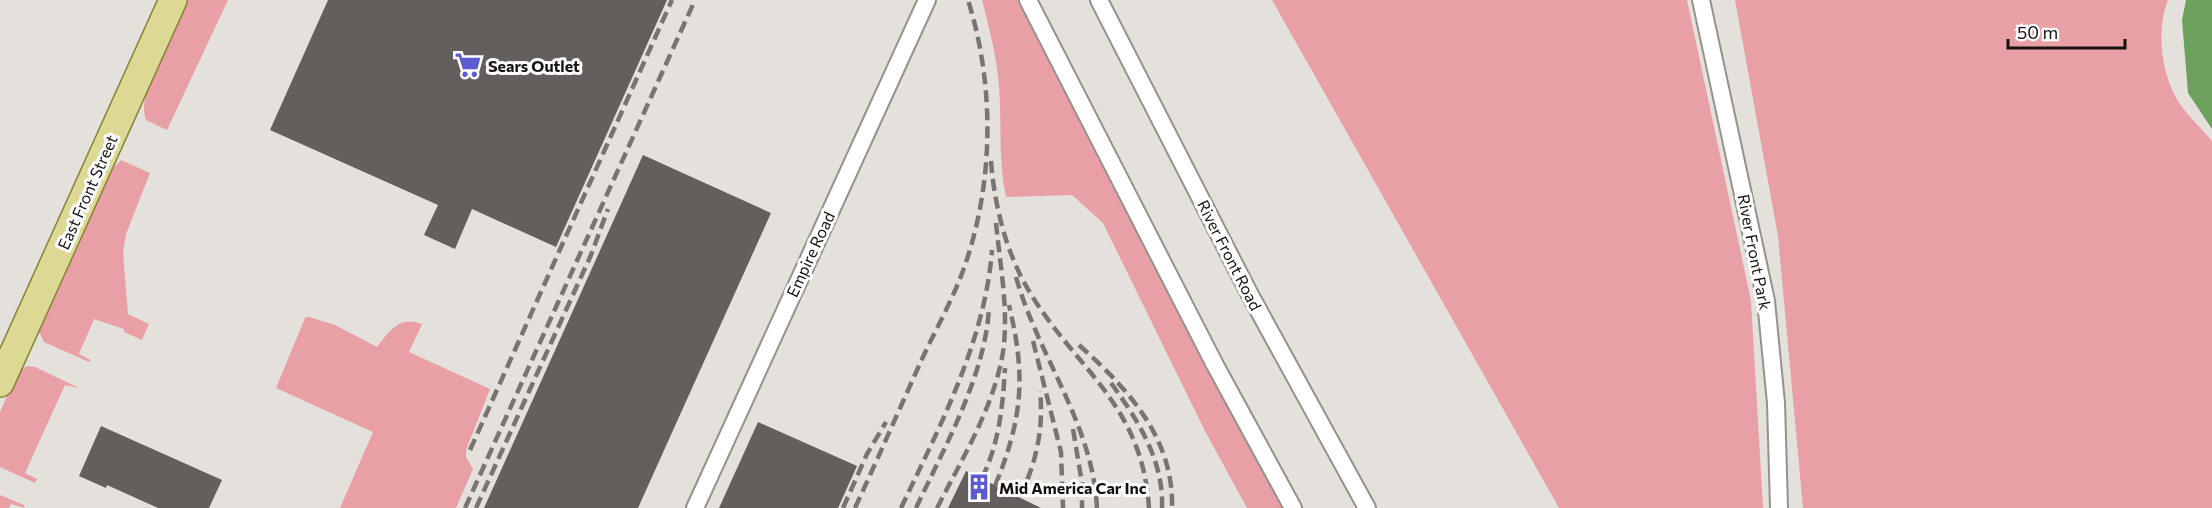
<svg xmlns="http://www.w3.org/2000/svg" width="2212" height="508" font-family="Commissioner,sans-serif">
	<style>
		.green { fill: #e99fa6 }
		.water { fill: #6da05c }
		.building { fill: #645e5c }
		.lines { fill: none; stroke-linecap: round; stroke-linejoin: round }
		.minor-casing { stroke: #95918c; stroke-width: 20 }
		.primary-casing { stroke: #868338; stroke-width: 30 }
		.minor { stroke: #fff; stroke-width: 16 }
		.primary { stroke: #dcd994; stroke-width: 27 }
		.rail { stroke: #777471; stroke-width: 4.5; stroke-dasharray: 12 6; stroke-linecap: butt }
		.labels { text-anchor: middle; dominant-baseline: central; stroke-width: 6; stroke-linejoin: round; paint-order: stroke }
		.poi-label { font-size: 16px; font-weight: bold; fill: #131210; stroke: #fff; text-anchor: start }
		.street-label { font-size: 16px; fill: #131210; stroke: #fff }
	</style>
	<rect width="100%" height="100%" fill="#e4e0db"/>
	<path class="green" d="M186,0H228L167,130L146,120C135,93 173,27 186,0Z
		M982,0H1018L1247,442L1284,508H1247L1205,431L1103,223L1072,195L1006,197C998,160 1002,124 999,86C997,57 989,28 982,0Z
		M1272,0H1687L1751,301L1763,508H1559Z
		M1735,0H2168C2156,31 2161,73 2178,101C2187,115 2201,128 2212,141V508H1803L1778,236Z
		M121,160L150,173L126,234L123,253L128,314L149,324L142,340L124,332V329L94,319L79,354L91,360L89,362L44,342L38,330L109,172Z
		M309,317L335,325L377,347C389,331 400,315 422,324L409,352L490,389L466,450V457L473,469L456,508H340L373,432L276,388L305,318Z
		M27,366L35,367L79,388L65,385L25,473L37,479L35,483L0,467V412L18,372Z
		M0,495L24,505L25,508L11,504L9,508H0Z"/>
	<path class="water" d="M2186,0H2212V129L2188,93L2182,20Z"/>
	<path class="building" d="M328,0H667L556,247L472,209L455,249L424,235L438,205L270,130Z
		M643,155L771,213L638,508H484Z
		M758,422L857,466L838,508H719Z
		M101,426L222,480L209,508H158L107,485L106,488L79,476Z
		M966,471L1041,508H948Z"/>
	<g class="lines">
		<g class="minor-casing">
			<path id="minor" d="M1028,0L1215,365L1293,508
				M1099,0L1249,293L1367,508
				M1701,0L1766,301L1776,403L1779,508
				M695,508L927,0"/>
		</g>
		<g class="primary-casing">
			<path id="primary" d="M0,383L173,0"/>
		</g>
		<use href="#minor" class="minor"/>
		<use href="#primary" class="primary"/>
		<path class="rail" d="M991,161C994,202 1005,248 1025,284C1072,368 1142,400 1149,508
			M1016,277C1038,356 1093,424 1097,508
			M1033,341L1061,452L1063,508
			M1079,345C1128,389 1174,438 1172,508
			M1111,383C1138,420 1164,461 1162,508
			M1073,429L1082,483V508
			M470,450L672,0
			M982,478C999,444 1003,405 1005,368
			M995,486C1023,417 1026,376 1009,305
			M1020,496C1036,464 1044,428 1040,391
			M465,508L695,0
			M476,508L591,255L608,209
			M843,508L867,454L886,422
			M855,508C878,458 900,408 922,359C936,329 953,299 964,268C994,183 995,86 968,0
			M901,508C940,426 985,341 992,250
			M916,508C944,448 986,374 989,307
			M937,508C962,459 994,407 1003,352C1009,310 1000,265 996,223"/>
	</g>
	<defs>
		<g id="supermarket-bare" transform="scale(2.07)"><path d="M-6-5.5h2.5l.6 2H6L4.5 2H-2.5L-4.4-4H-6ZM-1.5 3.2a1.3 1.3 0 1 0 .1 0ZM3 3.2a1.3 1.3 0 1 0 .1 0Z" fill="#5d5bd4" stroke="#fff" stroke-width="2.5" paint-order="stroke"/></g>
		<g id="building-bare" transform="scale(2.07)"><path d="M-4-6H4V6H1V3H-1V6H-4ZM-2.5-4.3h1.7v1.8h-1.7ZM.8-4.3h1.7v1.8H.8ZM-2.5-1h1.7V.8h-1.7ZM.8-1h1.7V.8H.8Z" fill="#5d5bd4" stroke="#fff" stroke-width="2.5" paint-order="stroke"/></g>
	</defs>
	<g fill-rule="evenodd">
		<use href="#supermarket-bare" x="468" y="65"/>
		<use href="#building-bare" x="979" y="487"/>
	</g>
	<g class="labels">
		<g class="poi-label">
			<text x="488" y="65">Sears Outlet</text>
			<text x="999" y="487">Mid America Car Inc</text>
		</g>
		<g class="street-label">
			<text transform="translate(87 192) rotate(-66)">East Front Street</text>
			<text transform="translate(1755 252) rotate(79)">River Front Park</text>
			<text transform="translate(810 254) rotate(-65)">Empire Road</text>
			<text transform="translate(1230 255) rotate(63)">River Front Road</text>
		</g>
	</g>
	<path d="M2008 39v9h117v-9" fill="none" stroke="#131210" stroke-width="3"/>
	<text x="2017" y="39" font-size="18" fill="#131210" stroke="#ffffff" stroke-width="4.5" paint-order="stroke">50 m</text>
</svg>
